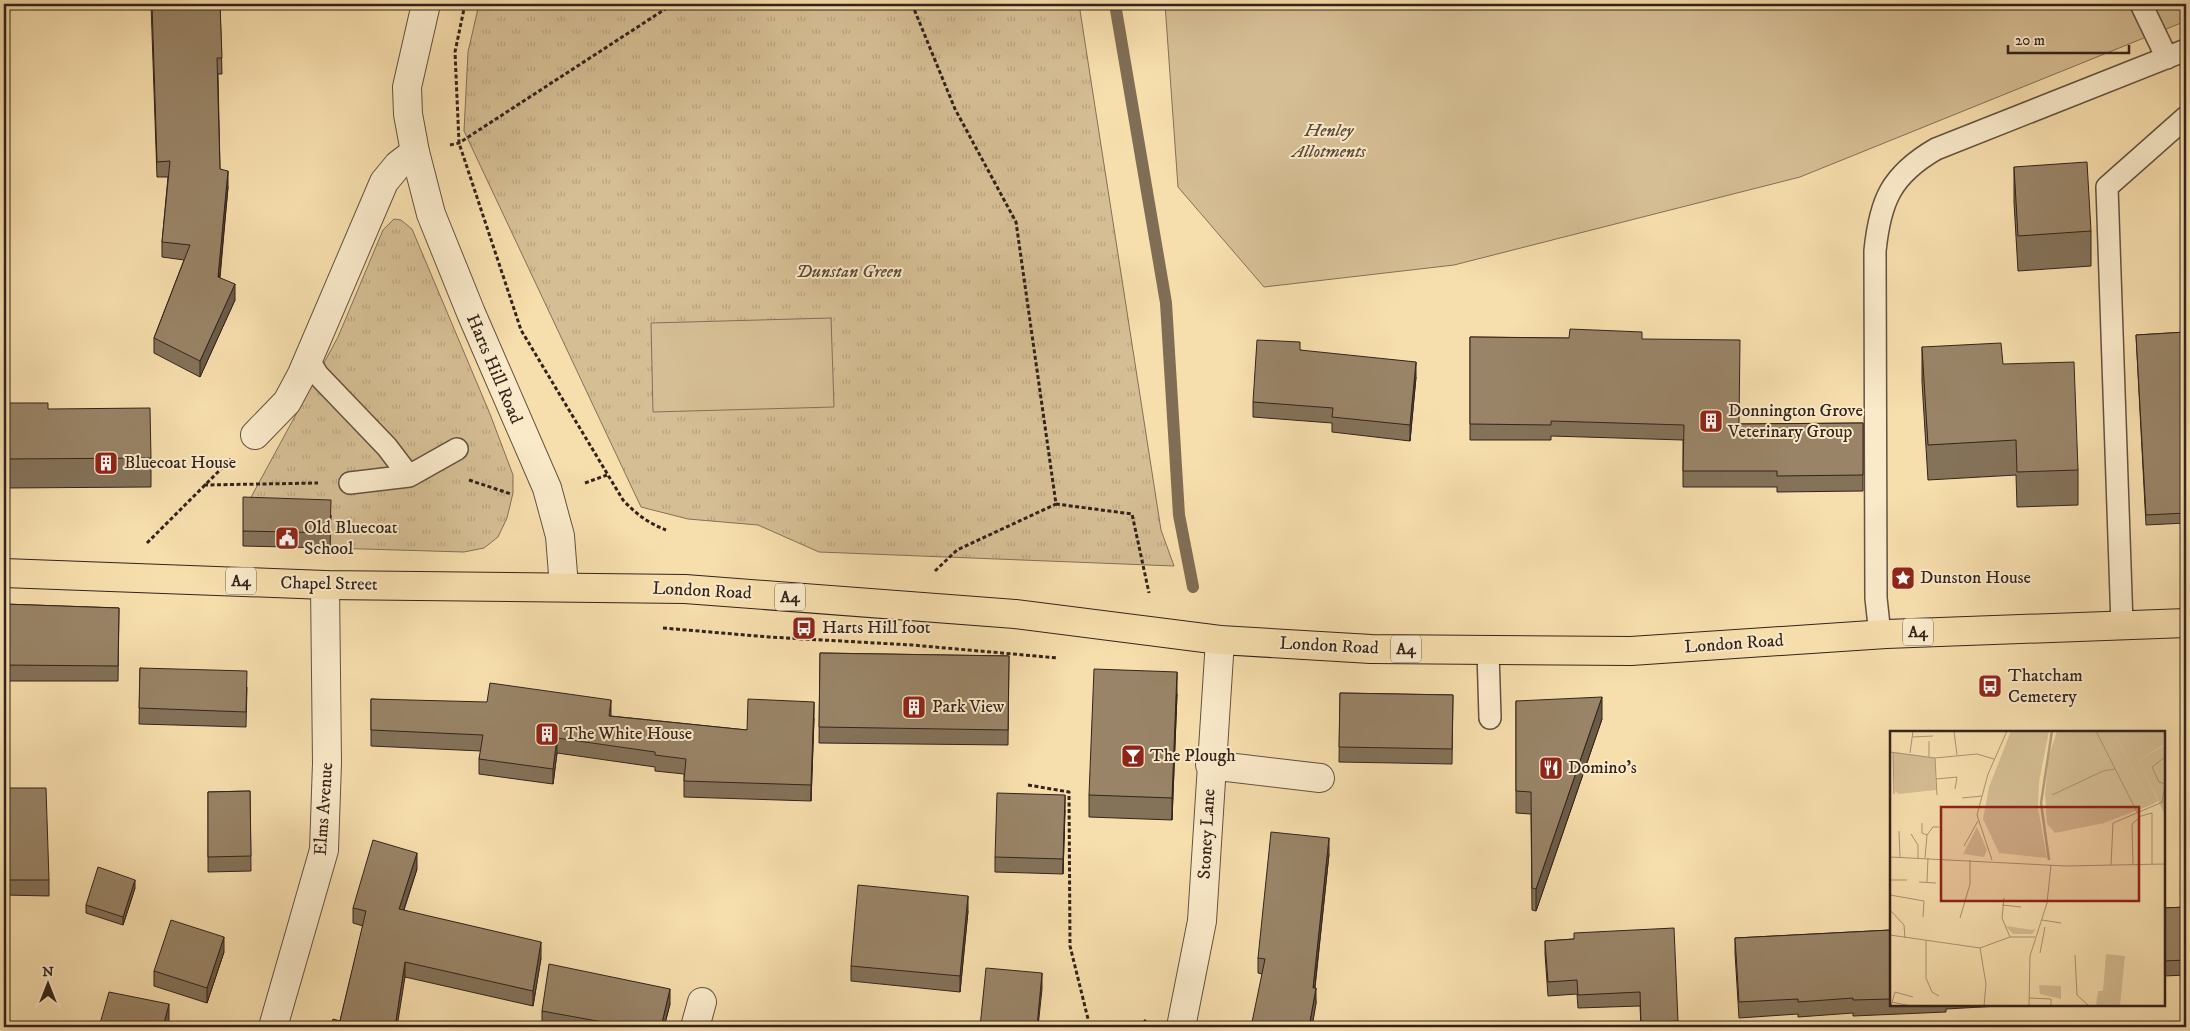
<svg xmlns="http://www.w3.org/2000/svg" width="2190" height="1031" font-family="'IM FELL DW Pica',serif">
	<style>
		.grass { fill: url(#grass-tufts); stroke: #847058 }
		.garden { fill: #d6be94; stroke: #847058 }
		.lines { fill: none; stroke-linecap: round; stroke-linejoin: round }
		.stream { stroke: #806d55; stroke-width: 12 }
		.service-casing { stroke: #645240; stroke-width: 24 }
		.minor-casing { stroke: #645240; stroke-width: 30 }
		.tertiary-casing { stroke: #645240; stroke-width: 30 }
		.primary-casing { stroke: #33231b; stroke-width: 30 }
		.path { stroke: #33231b; stroke-width: 3; stroke-dasharray: 4 2.5; stroke-linecap: butt }
		.service { stroke: #faeaca; stroke-width: 21 }
		.minor { stroke: #faeaca; stroke-width: 28 }
		.tertiary { stroke: #faeaca; stroke-width: 28 }
		.primary { stroke: #f7dead; stroke-width: 28 }
		.wall { fill: #847259; stroke: #33231b }
		.shaded-wall { fill: #6b5c48; stroke: #33231b }
		.building { fill: #998467; stroke: #33231b }
		.labels { text-anchor: middle; dominant-baseline: central; stroke-width: 4; stroke-linejoin: round; paint-order: stroke }
		.shield { fill: #faeaca; stroke: #6f5f50; stroke-width: 1 }
		.shield-label { font-size: 16px; font-weight: bold; fill: #33231b }
		.park-label { font-size: 18px; font-style: italic; fill: #5c4a39; stroke: #faeaca }
		.street-label { font-size: 18px; fill: #33231b; stroke: #faeaca }
		.poi-label { font-size: 18px; fill: #33231b; stroke: #faeaca; text-anchor: start }
		.inset-river { fill: none; stroke: #b49e7b; stroke-width: 2.5 }
		.inset-road { fill: none; stroke: #a99373; stroke-width: 1 }
		.view { fill: #8f2418; fill-opacity: 0.15; stroke: #8f2418; stroke-width: 2.5 }
		.inset-edge { fill: none; stroke: #33231b; stroke-width: 2.5 }
	</style>
	<defs>
		<pattern id="grass-tufts" width="24" height="20" patternUnits="userSpaceOnUse" patternTransform="scale(1.25)"><rect width="24" height="20" fill="#d6be94"/><path d="M3 7l-1-3M5 7V3M7 7l1-3M15 17l-1-3M17 17v-4M19 17l1-3" fill="none" stroke="#b8a37f"/></pattern>
	</defs>
	<rect width="100%" height="100%" fill="#f7dead"/>
	<filter id="stains"><feTurbulence type="fractalNoise" baseFrequency=".004" numOctaves="4"/><feColorMatrix values="0 0 0 0 .2 0 0 0 0 .09 0 0 0 0 .02 0 0 0 .5 -.17"/></filter>
	<radialGradient id="worn" r=".72"><stop offset=".6" stop-color="#630" stop-opacity="0"/><stop offset="1" stop-color="#630" stop-opacity=".3"/></radialGradient>
	<path class="grass" d="M479,4H1079L1161,530L1174,566L819,552L758,525L688,519L641,507L464,131L468,52Z
		M394,219L401,220L412,229L490,414L513,475V493L507,518L498,537L484,548L464,552L330,548L331,515L243,512L338,337L383,230Z"/>
	<path class="garden" d="M1165,4H2186V21L1800,177L1454,265L1264,287L1178,187Z
		M831,318L834,407L653,412L651,323Z"/>
	<g class="lines">
		<path class="stream" d="M1115,4L1166,303L1179,515L1193,587"/>
		<g class="service-casing">
			<path id="service" d="M2141,4L2167,58
				M308,359L318,375L387,447L409,476
				M350,483L409,476L457,449
				M2122,625L2107,187L2186,117
				M1880,635L1876,598L1875,251C1880,201 1891,175 1936,149L2186,50
				M1488,651L1490,718"/>
		</g>
		<g class="minor-casing">
			<path id="minor" d="M255,435L287,402L302,374L384,182L398,165L415,152
				M1210,765L1320,778
				M273,1027L324,850L327,763L325,585
				M695,1027L702,1002
				M1181,1027L1202,921L1220,640"/>
		</g>
		<g class="tertiary-casing">
			<path id="tertiary" d="M426,4L407,87L408,114L415,152L431,214L471,313L547,488L560,536L564,587"/>
		</g>
		<g class="primary-casing">
			<path id="primary" d="M4,573L325,585L685,589L1015,614L1220,640L1371,649L1631,651L1886,634L2186,623"/>
		</g>
		<path class="path" d="M465,4L455,52L459,143L521,330L623,500C636,514 648,523 666,530
			M912,4L955,109L1016,222L1056,504L1132,514L1149,593
			M450,145L459,143L673,4
			M469,480L511,494
			M585,483L607,475
			M204,485L318,483
			M147,543L231,459
			M935,571L957,550L1056,504
			M663,628L769,637L912,645L1058,658
			M1028,785L1069,792L1070,946L1090,1027
			M1140,1027L1146,1020"/>
		<use href="#service" class="service"/>
		<use href="#minor" class="minor"/>
		<use href="#tertiary" class="tertiary"/>
		<use href="#primary" class="primary"/>
	</g>
	<path class="wall" d="M151,4H220L222,74H218L220,169L228,187L220,278L235,300L200,377L154,353V338L184,260L162,257V242L168,177H157Z
		M4,75L6,128V143H4Z
		M2014,167L2091,231V266L2018,271L2014,202Z
		M2186,332V523L2146,525L2136,335Z
		M1470,337L1642,339L1739,424L1863,423V491L1777,492V487H1683V440L1551,436V440H1470Z
		M1922,347L2003,364L2078,470V505L2017,507L2016,475L1928,480L1922,382Z
		M1300,350L1416,377L1410,441L1332,432V423L1253,417V402Z
		M4,403L48,409L151,458V487L4,488Z
		M331,515L330,548L243,546V531Z
		M4,604L119,608L118,681H4Z
		M820,653L1009,656L1008,745L819,743Z
		M140,668L247,687L246,727L139,724Z
		M1340,693L1453,695L1452,764L1339,762Z
		M1177,694L1172,820L1089,817V795Z
		M371,699L611,716L747,730L814,718L811,801L684,797V774L655,771V767L557,753L553,784L479,774V759L481,751L371,746Z
		M1516,701L1602,719L1536,911L1532,910L1531,814L1516,813Z
		M4,788L49,880V896L4,895Z
		M250,791L251,871L208,872V792Z
		M1065,810L1063,874L995,872V857Z
		M1329,854L1315,988L1316,1004L1262,974L1258,973V958Z
		M417,869L404,910L541,958L533,1006L405,977L340,1021L363,926L353,923V908Z
		M135,888L123,925L86,913V905Z
		M2186,907V975L2164,976V908Z
		M968,911L960,992L851,981V966Z
		M1891,930V1005H2017L1946,1009V1012L1853,1016V1013L1798,1017V1014L1739,1018L1735,953V938Z
		M1574,939L1678,1021V1027H1641L1640,1006L1578,1008L1577,994L1548,996L1545,954V941Z
		M224,952L207,1003L154,986V971Z
		M670,1004L664,1027H549L542,1026V1011Z"/>
	<path class="shaded-wall" d="M228,171V187L218,292V277Z
		M235,284V300L200,377V361Z
		M1416,362V377L1410,441V425Z
		M1177,672V694L1172,820V798Z
		M1602,697V719L1536,911V889Z
		M611,700V716H609Z
		M814,702V718L811,801V785Z
		M557,738V753L553,784V769Z
		M1065,795V810L1063,874V859Z
		M1329,838V854L1313,1003V988Z
		M417,853V869L399,924V909Z
		M135,880V888L123,925V917Z
		M968,896V911L960,992V976Z
		M224,937V952L207,1003V988Z
		M541,942V958L533,1006V991Z
		M405,962V977L397,1027H395Z
		M1042,973V989L1038,1027H1037Z
		M1316,988V1004L1312,1027H1309Z
		M670,989V1004L664,1027H661Z
		M169,1004V1020L167,1027H163Z"/>
	<path class="building" d="M152,4H220L222,58H217L220,169L228,171L218,277L235,284L200,361L154,338L190,245L162,242L170,161L157,162Z
		M4,75H5L6,128H4Z
		M2087,162L2091,231L2018,236L2014,167Z
		M1570,329L1642,332V339L1740,340L1739,424L1863,423V475L1777,476V471H1683L1684,425L1551,421V425L1470,424V337L1569,338Z
		M2186,332V513L2146,515L2136,335Z
		M1257,340L1300,342V350L1416,362L1410,425L1332,417L1333,408L1253,402Z
		M2001,343L2003,364L2074,362L2078,470L2017,472L2016,440L1928,445L1922,347Z
		M4,403H48V409L150,408L151,458L4,459Z
		M243,497L331,500L330,533L243,531Z
		M4,604L119,608L118,666L4,665Z
		M820,653L1009,656L1008,730L819,727Z
		M140,668L247,671L246,712L139,708Z
		M1094,669L1177,672L1172,798L1089,795Z
		M490,683L611,700L609,716L747,730L748,699L814,702L811,785L684,781L686,759L655,755V752L557,738L553,769L479,759L483,735L371,730V699L487,702Z
		M1340,693L1453,695L1452,749L1339,747Z
		M1602,697L1536,889L1532,888L1531,792L1516,791V701Z
		M4,788H46L49,880H4Z
		M250,791L251,856L208,857V792Z
		M997,793L1065,795L1063,859L995,857Z
		M1271,832L1329,838L1313,988H1316L1309,1027H1251L1265,959L1258,958Z
		M373,840L417,853L399,909L541,942L533,991L405,962L395,1027H331L333,1019L340,1021L366,911L353,908Z
		M98,867L135,880L123,917L86,905Z
		M858,885L968,896L960,976L851,966Z
		M2186,907V960L2164,961V908Z
		M171,920L224,937L207,988L154,971Z
		M1674,928L1678,1021L1641,1023L1640,992L1578,995L1577,980L1548,982L1545,941L1574,939V933Z
		M1891,930V999L1853,1000V998L1798,1002V999L1739,1002L1735,938Z
		M549,964L670,989L661,1027H630L542,1011Z
		M986,968L1042,973L1037,1027H980Z
		M109,992L169,1004L163,1027H99Z"/>
	<defs>
		<g id="building-square" transform="scale(1.25)"><rect x="-9" y="-9" width="18" height="18" rx="4" fill="#8f2418" stroke="#faeaca"/><path d="M-4-6H4V6H1V3H-1V6H-4ZM-2.5-4.3h1.7v1.8h-1.7ZM.8-4.3h1.7v1.8H.8ZM-2.5-1h1.7V.8h-1.7ZM.8-1h1.7V.8H.8Z" fill="#fff"/></g>
		<g id="civic-square" transform="scale(1.25)"><rect x="-9" y="-9" width="18" height="18" rx="4" fill="#8f2418" stroke="#faeaca"/><path d="M-.6-6.5H3V-4.5H.6V-3L4-1V1h2V6H-6V1h2V-1L-.6-3ZM-1.2 2.5V6h2.4V2.5Z" fill="#fff"/></g>
		<g id="sight-square" transform="scale(1.25)"><rect x="-9" y="-9" width="18" height="18" rx="4" fill="#8f2418" stroke="#faeaca"/><path d="M0-6L1.8-2.2L6-1.7L2.9 1.2L3.7 5.4L0 3.3L-3.7 5.4L-2.9 1.2L-6-1.7L-1.8-2.2Z" fill="#fff"/></g>
		<g id="bus-square" transform="scale(1.25)"><rect x="-9" y="-9" width="18" height="18" rx="4" fill="#8f2418" stroke="#faeaca"/><path d="M-5-6H5V4H4V6H2V4H-2V6H-4V4H-5ZM-3.5-4V0h7V-4ZM-3.5 1.2v1.5H-2V1.2ZM2 1.2v1.5H3.5V1.2Z" fill="#fff"/></g>
		<g id="bar-square" transform="scale(1.25)"><rect x="-9" y="-9" width="18" height="18" rx="4" fill="#8f2418" stroke="#faeaca"/><path d="M-6-5H6L.8 .8V4.5H3.5V6h-7V4.5H-.8V.8Z" fill="#fff"/></g>
		<g id="restaurant-square" transform="scale(1.25)"><rect x="-9" y="-9" width="18" height="18" rx="4" fill="#8f2418" stroke="#faeaca"/><path d="M-5-6h1v4h1v-4h1v4h1v-4h1v5L-1.5 .5V6h-2V.5L-5-1ZM5-6V6H3V1.5H1.5Q1.5-4 5-6Z" fill="#fff"/></g>
	</defs>
	<g fill-rule="evenodd">
		<use href="#building-square" x="1711" y="421"/>
		<use href="#building-square" x="106" y="463"/>
		<use href="#civic-square" x="287" y="538"/>
		<use href="#sight-square" x="1903" y="578"/>
		<use href="#bus-square" x="804" y="628"/>
		<use href="#bus-square" x="1990" y="686"/>
		<use href="#building-square" x="914" y="707"/>
		<use href="#building-square" x="547" y="734"/>
		<use href="#bar-square" x="1133" y="756"/>
		<use href="#restaurant-square" x="1551" y="768"/>
	</g>
	<g class="labels">
		<g class="shield">
			<rect x="226" y="567.5" width="30" height="27" rx="4"/>
			<rect x="775" y="583.5" width="30" height="27" rx="4"/>
			<rect x="1903" y="618.5" width="30" height="27" rx="4"/>
			<rect x="1391" y="635.5" width="30" height="27" rx="4"/>
		</g>
		<g class="shield-label">
			<text x="241" y="581">A4</text>
			<text x="790" y="597">A4</text>
			<text x="1918" y="632">A4</text>
			<text x="1406" y="649">A4</text>
		</g>
		<g class="park-label">
			<text x="1329" y="131">Henley<tspan x="1329" dy="21">Allotments</tspan></text>
			<text x="849" y="272">Dunstan Green</text>
		</g>
		<g class="street-label">
			<text transform="translate(494 369) rotate(67)">Harts Hill Road</text>
			<text transform="translate(329 584) rotate(1)">Chapel Street</text>
			<text transform="translate(702 591) rotate(3)">London Road</text>
			<text transform="translate(1734 644) rotate(-4)">London Road</text>
			<text transform="translate(1329 646) rotate(3)">London Road</text>
			<text transform="translate(324 809) rotate(-86)">Elms Avenue</text>
			<text transform="translate(1207 834) rotate(-87)">Stoney Lane</text>
		</g>
		<g class="poi-label">
			<text x="1728" y="411">Donnington Grove<tspan x="1728" dy="21">Veterinary Group</tspan></text>
			<text x="124" y="463">Bluecoat House</text>
			<text x="304" y="528">Old Bluecoat<tspan x="304" dy="21">School</tspan></text>
			<text x="1920" y="578">Dunston House</text>
			<text x="822" y="628">Harts Hill foot</text>
			<text x="2008" y="676">Thatcham<tspan x="2008" dy="21">Cemetery</tspan></text>
			<text x="932" y="707">Park View</text>
			<text x="564" y="734">The White House</text>
			<text x="1150" y="756">The Plough</text>
			<text x="1568" y="768">Domino's</text>
		</g>
	</g>
	<g transform="translate(1890 731)">
		<rect width="275" height="275" fill="#f7dead"/>
		<path d="M121,0H159L149,51L148,77L157,127L109,122L93,88L99,56ZM223,0H275V13L249,29L268,70L261,74ZM3,21L45,27L46,59L9,63L5,60ZM87,96L97,119L94,126L73,123ZM116,195L142,199L146,198L142,203H123ZM149,254L171,255V268L150,263Z" fill="#d6be94"/>
		<path d="M275,14V84L249,29Z" fill="#d6be94"/>
		<path d="M167,0H223L261,74L214,92L165,102L157,93L155,63L159,25ZM110,105H126V113H110ZM216,223L235,225L230,275H206L208,260H213Z" fill="#d6be94"/>
		<path class="inset-river" d="M159,129L151,72L162,0"/>
		<path class="inset-road" d="M64,0L67,24M206,0L247,81M22,6L43,5M0,21L45,27L87,23L104,28M3,21L4,63M20,22L23,0M39,26V10M275,26L262,36L269,51L275,53M45,27L47,64M46,48L67,46L65,58M162,64L213,40L225,38M72,67L92,65M272,71L275,53M32,92V102L37,104M9,100L10,126M21,103L28,114V127M74,115L88,90M0,126L175,135L275,133M35,127L37,104L43,96H49M102,129L87,84L98,43L117,0M243,133L242,93L251,85L262,82V133M221,134L223,92L275,70M0,149H17M29,151L46,152M37,151L38,127M0,164L34,170L33,186M114,167L112,187L120,206M112,174L131,176M0,179L14,194L15,207M70,187L80,153V129M152,189L171,192M0,204L90,217L120,206H145M36,210V247L42,261L49,265M90,217L96,253L94,275M150,222L155,196M185,224L187,264L199,275M139,267L161,268V275M2,271L21,275M1,275L5,261L23,266M139,275L140,225L157,172L161,134"/>
		<path class="view" d="M51,76H249V170H51Z"/>
		<rect width="275" height="275" class="inset-edge"/>
	</g>
	<rect width="2190" height="1031" fill="none" stroke="#f7dead" stroke-width="20"/>
	<rect x="5" y="5" width="2180" height="1021" fill="none" stroke="#33231b" stroke-width="2.5"/>
	<rect x="10" y="10" width="2170" height="1011" fill="none" stroke="#33231b"/>
	<g transform="translate(48 984)" stroke="#faeaca" stroke-width="4" paint-order="stroke">
	<path d="M0-4L9 19L0 12L-9 19Z" fill="#33231b"/>
	<text y="-8" font-size="14" font-weight="bold" text-anchor="middle" fill="#33231b">N</text>
	</g>
	<path d="M2008 45v8h121v-8" fill="none" stroke="#33231b" stroke-width="2.5"/>
	<text x="2015" y="45" font-size="15" fill="#33231b" stroke="#faeaca" stroke-width="4" paint-order="stroke">20 m</text>
	<rect width="100%" height="100%" filter="url(#stains)"/>
	<rect width="100%" height="100%" fill="url(#worn)"/>
</svg>
